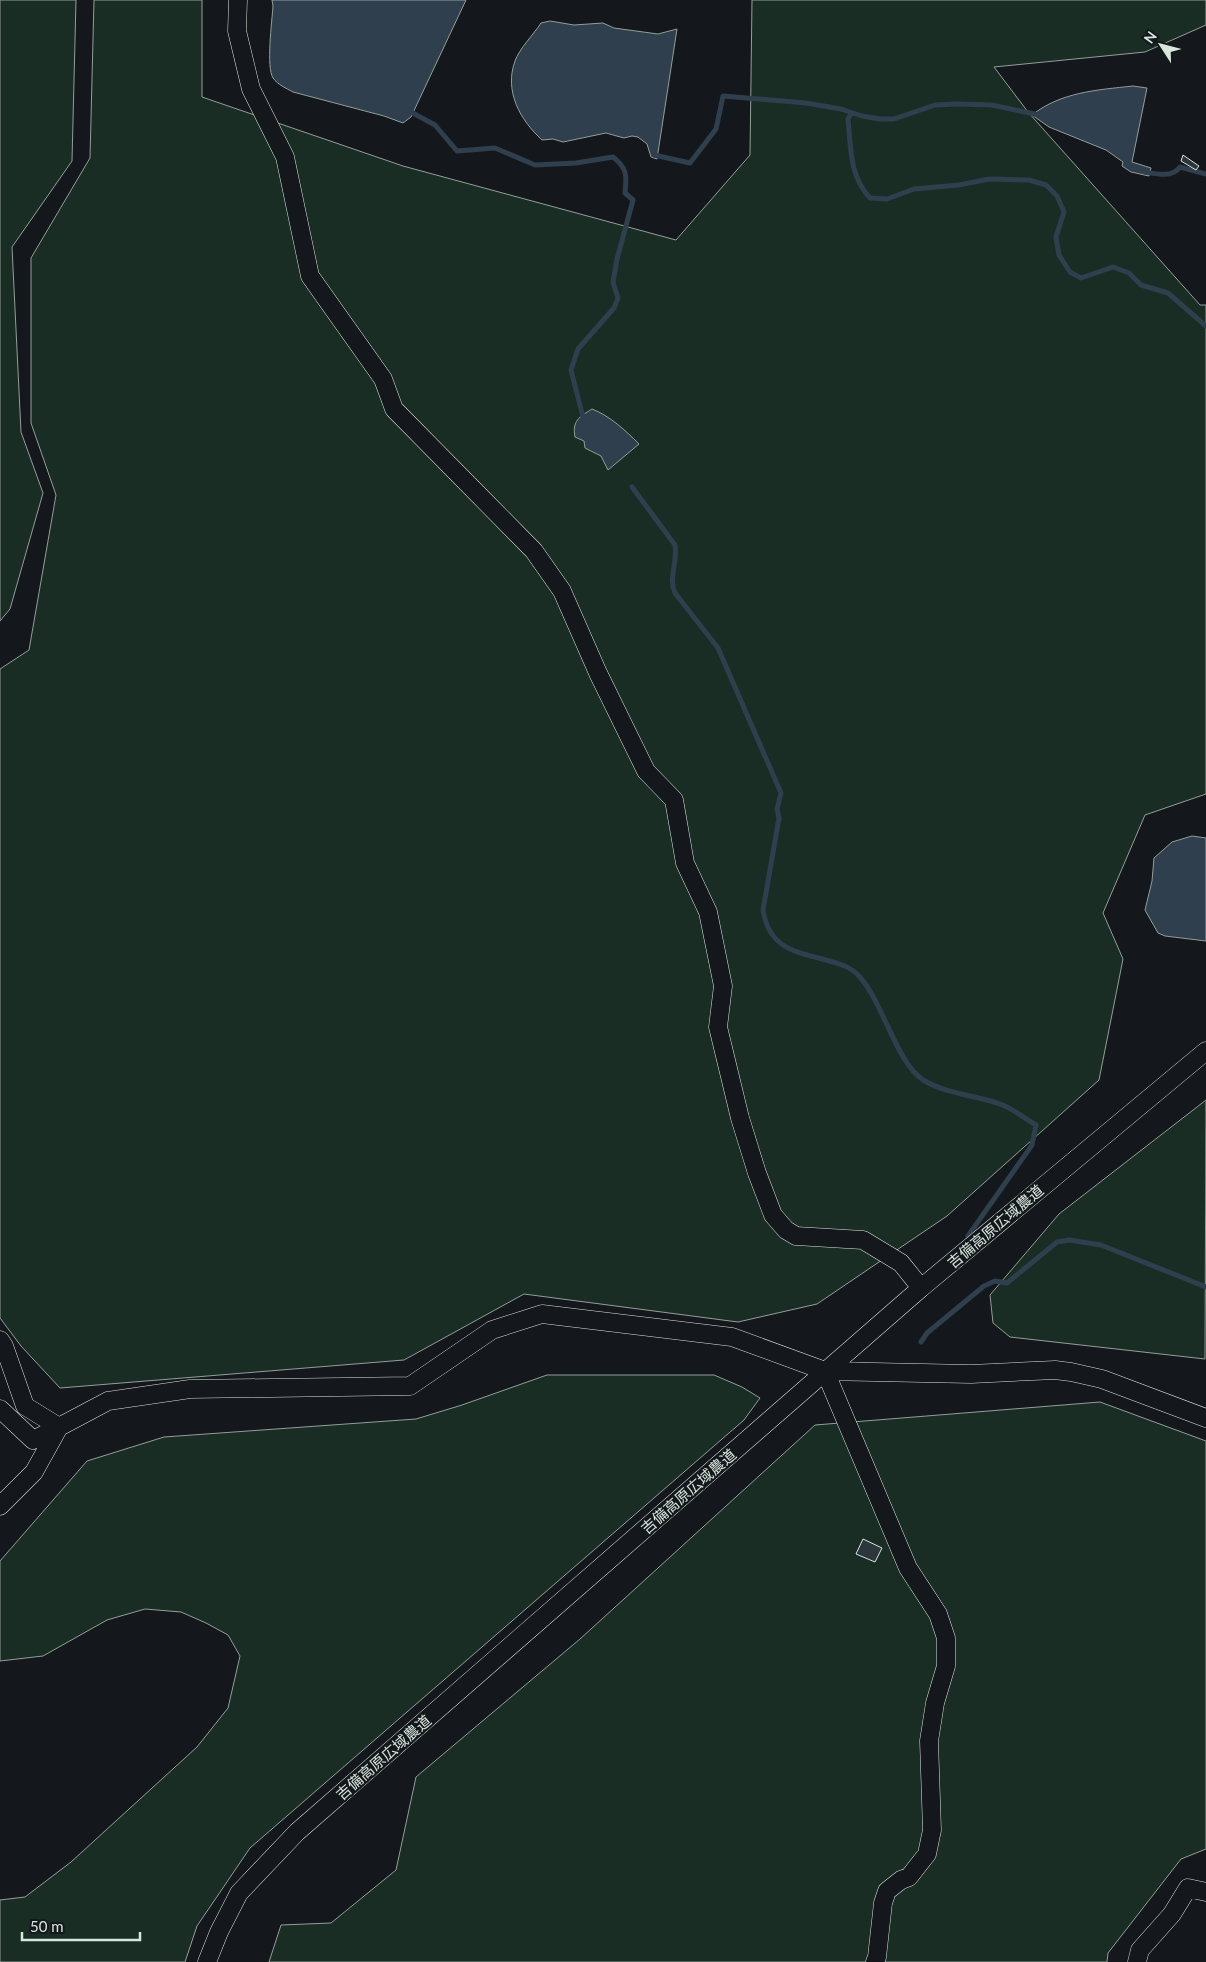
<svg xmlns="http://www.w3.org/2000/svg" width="1206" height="1962" font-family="Lato,'Noto Sans JP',sans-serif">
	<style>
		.green { fill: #1a2d24; stroke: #939e99 }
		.water { fill: #2f3f4d; stroke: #939e99 }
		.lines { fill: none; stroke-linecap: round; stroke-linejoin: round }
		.stream { stroke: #2f3f4d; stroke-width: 5 }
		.building { fill: #2c363c; stroke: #d8e6dc }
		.minor-casing { stroke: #d8e6dc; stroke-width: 19 }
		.minor { stroke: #14181c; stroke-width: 18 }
		.labels { text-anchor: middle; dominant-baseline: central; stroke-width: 4; stroke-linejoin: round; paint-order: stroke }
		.street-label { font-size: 15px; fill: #d8e6dc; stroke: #14181c }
	</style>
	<rect width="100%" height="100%" fill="#14181c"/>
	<path class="green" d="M0,0H76L72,161L12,247L21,432L43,493L10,609L0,621Z
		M94,0H202V97L403,166L676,240L750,155L752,0H1206V25L1145,52L994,67L1028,112L1200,305H1206V794L1145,815L1103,913L1123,959L1099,1080L947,1216L817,1304L738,1322L524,1294L404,1360L60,1388L21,1346L0,1318V669L29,650L56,495L31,423V258L90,158Z
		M1206,1100L1205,1359L1010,1337L993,1323L990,1295L1059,1214Z
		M547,1375H714L742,1387L760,1398L744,1420L250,1848L197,1926L185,1962H0V1900L25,1897L71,1862L197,1747L228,1708L240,1656L228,1635L206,1623L181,1612L145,1609L107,1620L43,1656L0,1661V1561L87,1461L164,1437L416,1419L462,1405Z
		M1100,1402L1206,1441V1849L1181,1859L1108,1953L1107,1962H269L281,1925L331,1923L396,1870L416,1777L580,1639L815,1425Z"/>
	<path class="water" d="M272,0H466L411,117L403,123L384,116L293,92C286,88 278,85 273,78C266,67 272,21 273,6Z
		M550,21L574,25L603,23L614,28L658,34L677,29L657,159L651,157L647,144L638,137L632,136L624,138L606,133L563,142L553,139L542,140C520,120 504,91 515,61C519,49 534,34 541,23Z
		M1133,86L1147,88L1132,162L1151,168L1149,176L1131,172L1122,166L1123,162L1106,150L1049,127L1032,115C1061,92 1097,90 1133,86Z
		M592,409C610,416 625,430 639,444L608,470L601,456L585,448L584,441L575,437C572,421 579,417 592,409Z
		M1192,836L1206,838V941L1165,936L1158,933L1145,910L1152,881L1154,858L1172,842Z"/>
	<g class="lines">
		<path class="stream" d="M409,111L435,125L457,151L495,148L535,165L576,163L613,157C627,168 627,175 625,193L633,200L617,259L613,282L618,298L614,308L578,349L571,370L584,421
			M851,114L848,119C851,148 849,175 870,198L887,199L914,189L959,185L989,179L1029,180L1046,185L1057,196L1064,212L1056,237L1059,255L1070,272L1081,278L1113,267L1129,273L1141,285L1168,293L1206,326
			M654,155L690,163L716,129L723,96L806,103L841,109L862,116L880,119H894L935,105L957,104L992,105L1039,115
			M1145,172C1157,174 1172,178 1180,167L1206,174
			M632,487L675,545C678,562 668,578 675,593L718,648L781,793L777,809L779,818L763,910C769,951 799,952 833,962C843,965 852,968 859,976C883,1002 896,1062 923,1080C946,1094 975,1095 1000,1104C1012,1108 1024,1118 1036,1125L1032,1145L968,1236
			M921,1342L927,1333L984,1286L995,1281L1007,1283L1057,1242L1069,1240L1101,1245L1206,1287"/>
	</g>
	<path class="building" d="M1183,155L1199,166L1196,170L1181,161Z
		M863,1539L882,1548L875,1562L856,1554Z"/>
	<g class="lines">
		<g class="minor-casing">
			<path id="minor" d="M238,0L237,31L251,89L285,157L310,276L383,379L394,409L534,551L562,591L598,673L646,771L674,800L685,863L708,912L723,986L718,1027L740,1118L757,1173L773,1215L786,1230L796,1236L863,1240L901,1263L921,1288
				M0,1340L4,1346L25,1406L59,1427L108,1401L190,1389L410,1386L492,1330L542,1314L732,1337L825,1371L971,1374L1055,1370L1071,1372L1102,1379L1206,1418
				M825,1371L908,1568L938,1614L946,1638V1666L935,1703L929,1741L932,1830L927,1854L909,1877L901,1880L887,1891L883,1903L877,1957L875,1962
				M0,1409L33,1440L59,1427
				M0,1506L34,1472L59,1427
				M207,1962L219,1932L239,1893L297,1832L921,1288L1206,1051
				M1137,1962L1140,1950L1172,1914L1188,1888L1206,1892"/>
		</g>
		<use href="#minor" class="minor"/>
	</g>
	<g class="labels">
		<g class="street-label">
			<text transform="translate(995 1226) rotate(-40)">吉備高原広域農道</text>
			<text transform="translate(688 1491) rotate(-41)">吉備高原広域農道</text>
			<text transform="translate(383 1757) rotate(-41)">吉備高原広域農道</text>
		</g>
	</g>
	<g transform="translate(1161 45) rotate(306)" stroke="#14181c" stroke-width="4" paint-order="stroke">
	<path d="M0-4L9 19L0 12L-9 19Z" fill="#d8e6dc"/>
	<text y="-8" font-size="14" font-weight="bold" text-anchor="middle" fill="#d8e6dc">N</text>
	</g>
	<path d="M22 1932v8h118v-8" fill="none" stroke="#d8e6dc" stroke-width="2.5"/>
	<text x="30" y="1932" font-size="15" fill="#d8e6dc" stroke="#14181c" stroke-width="4" paint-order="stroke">50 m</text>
</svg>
